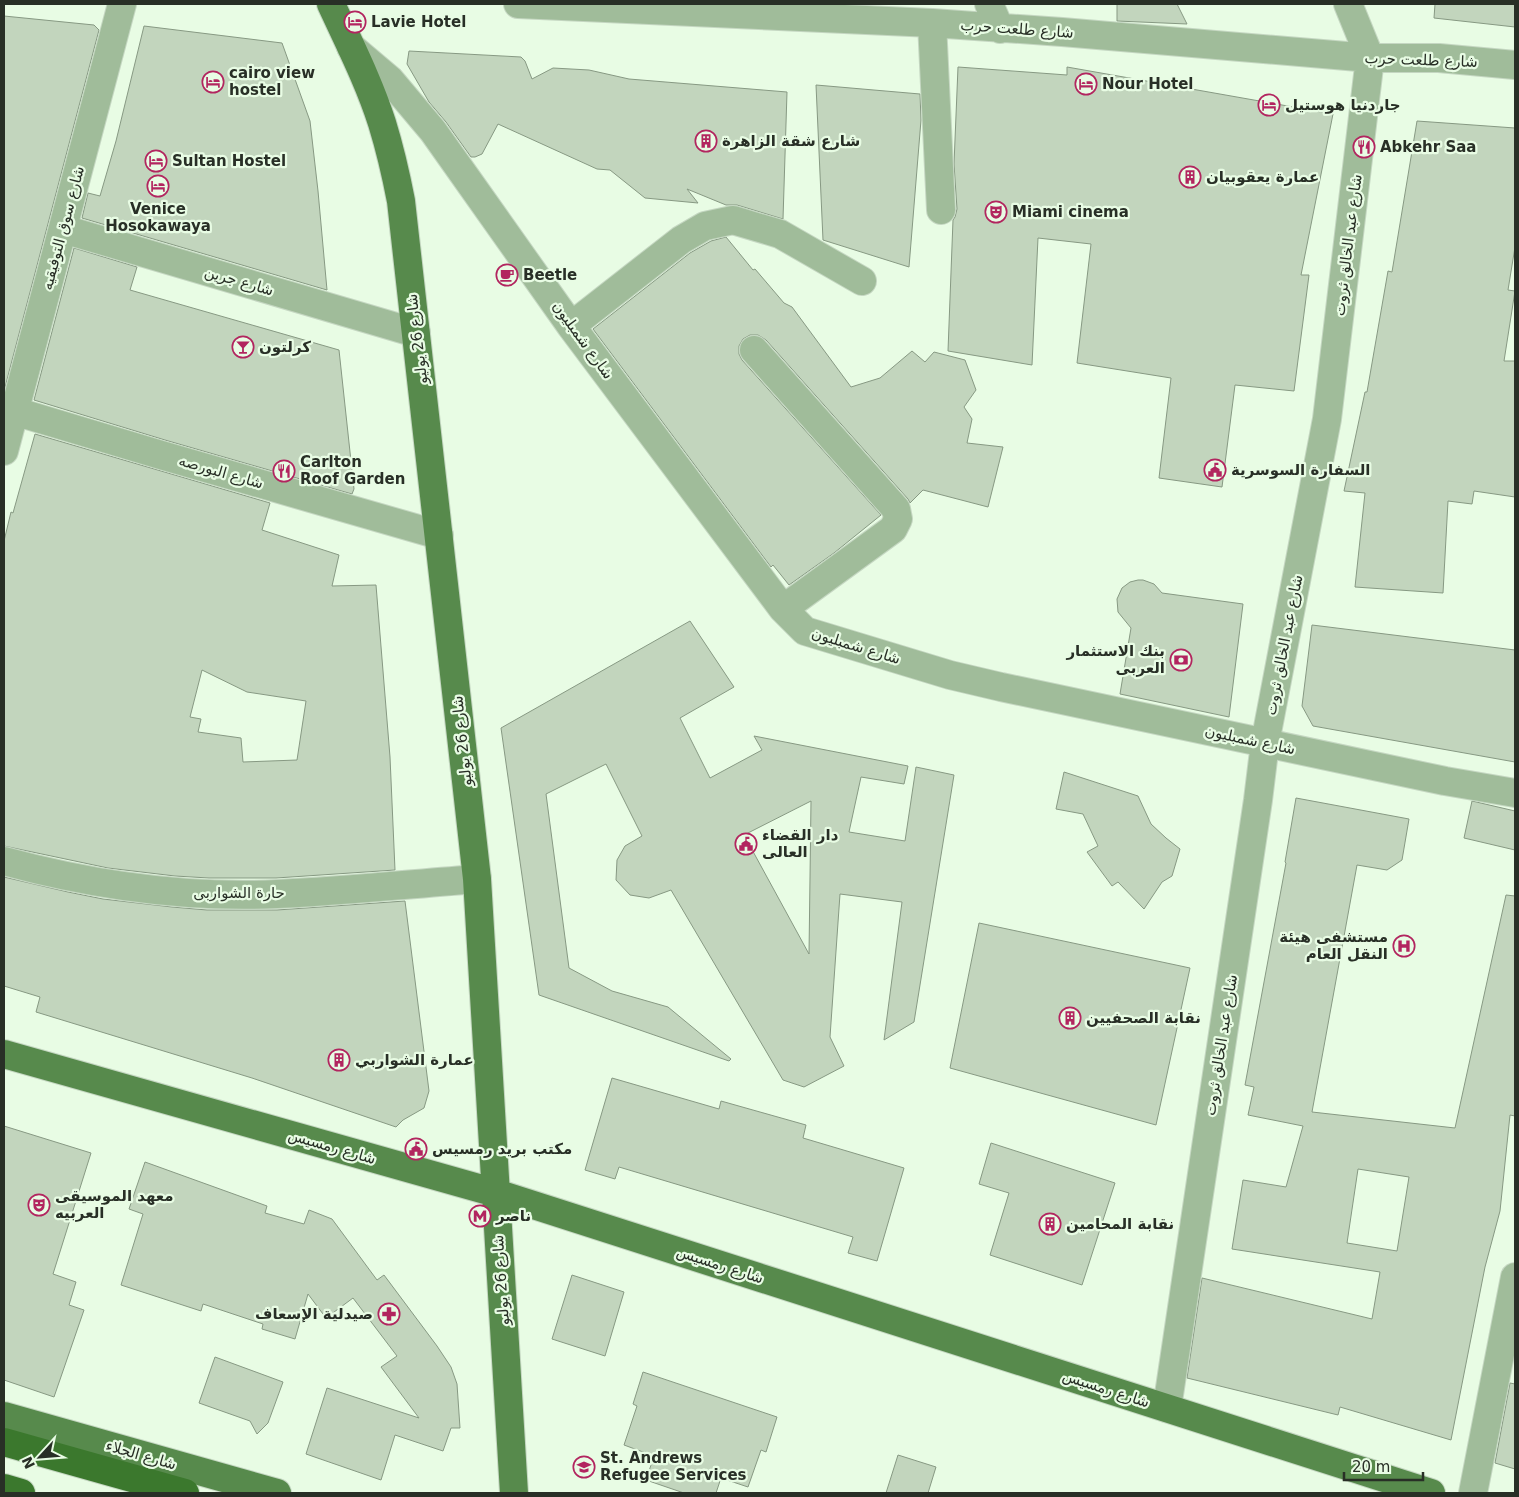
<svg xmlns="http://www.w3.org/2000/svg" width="1519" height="1497" font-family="'DejaVu Sans','Noto Sans Arabic',sans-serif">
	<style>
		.building { fill: #c2d5bd; stroke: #879983; fill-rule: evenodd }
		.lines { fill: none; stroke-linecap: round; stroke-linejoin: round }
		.minor-casing { stroke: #c5d7c2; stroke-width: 30 }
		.major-casing { stroke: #c5d7c2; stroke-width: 30 }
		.highway-casing { stroke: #c5d7c2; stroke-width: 30 }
		.minor { stroke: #a0bc9a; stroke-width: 28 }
		.major { stroke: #578a4c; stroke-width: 28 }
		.highway { stroke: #3b782d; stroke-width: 28 }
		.labels { text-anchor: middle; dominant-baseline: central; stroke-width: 4.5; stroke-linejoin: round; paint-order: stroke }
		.poi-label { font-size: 15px; font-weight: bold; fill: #282f26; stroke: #e8fce4; text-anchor: start }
		.street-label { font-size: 15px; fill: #282f26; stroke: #e8fce4 }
	</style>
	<rect width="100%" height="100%" fill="#e8fce4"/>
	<path class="building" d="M1117,4H1177L1187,24L1117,21Z
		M1435,4H1515V27L1434,18Z
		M4,16L94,25L99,30L4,391Z
		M144,26L282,43L310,121L318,191L327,290L82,218L88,193L100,196L116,141Z
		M409,51L521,57L525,61L532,79L553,68L589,70L629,79L787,92L783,219L737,205H726L687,189L698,203L645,198L610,170L597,169L498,124L482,154L475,157H471L446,122L429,102L407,64Z
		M958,67L1067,75V67L1333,114L1301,275H1309L1294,391L1235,385L1222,487L1159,478L1171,378L1077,363L1091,244L1038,238L1032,365L948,351L953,220L955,217L957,209L954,164Z
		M816,85L920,94L921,120L909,267L823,240Z
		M1417,121L1515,128V247L1508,290L1515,291L1504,361H1515V497L1474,491L1472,504L1448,501L1443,593L1355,587L1365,493L1344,491L1365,392H1367L1388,271L1392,272Z
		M726,237L753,270L755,269L784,303L792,307L851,387L880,378L912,351L925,362L934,352L965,360L976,390L964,407L972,419L967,443L1003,447L988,507L923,490L910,503L908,499L766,340L758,335H750L743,339L739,346V354L742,360L881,515L834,553L789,585L773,565L771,567L593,329L690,253L711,241Z
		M74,248L137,267L130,290L339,350L354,489L352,494L165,440L34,400Z
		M35,434L270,503L262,530L339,555L332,586L376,585L390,757L395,870L276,878H209L175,876L108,868L4,846V541L11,512L13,513ZM202,670L247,692L306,701L297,760L243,762L241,738L198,732L201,719L190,717Z
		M1138,580H1143L1154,584L1162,593L1243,604L1229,717L1120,694L1131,628L1118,612L1117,599L1122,588L1130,582Z
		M690,621L734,687L680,718L710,778L762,750L754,736L908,766L904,784L861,777L849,832L905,841L916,767L954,775L914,1022L884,1040L902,902L840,894L830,1037L844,1066L804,1087L783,1080L671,890L649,898L630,895L616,880L617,860L625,846L642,836L606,764L546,794L569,968L612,991L668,1007L731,1059L729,1061L539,995L501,728ZM811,801L809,954L744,835Z
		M1312,625L1515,650V762L1313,726L1302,706Z
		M1064,772L1138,796L1151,824L1166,838L1180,849L1172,876L1162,882L1144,909L1118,882L1112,886L1087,852L1098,846L1083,814L1056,809Z
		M1296,798L1409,819L1402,860L1387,870L1357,865L1312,1112L1455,1128L1506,895L1515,896V1116L1510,1115L1500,1211L1485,1267L1451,1440L1340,1407L1338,1415L1187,1378L1202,1278L1372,1319L1380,1272L1232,1249L1243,1180L1286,1187L1303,1126L1248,1115L1254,1087L1245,1085L1286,863L1285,862ZM1358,1169L1409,1177L1397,1251L1347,1243Z
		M1472,801L1515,811V850L1464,838Z
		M4,877L68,892L103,899L172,907L207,910H277L405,901L429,1091L424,1108L403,1120L396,1127L252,1078L36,1012L40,997L4,986Z
		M979,923L1190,968L1156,1125L950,1068Z
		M612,1078L719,1109L721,1101L806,1125L803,1138L904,1168L877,1261L848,1253L853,1237L619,1167L615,1179L585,1170Z
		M4,1126L91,1153L53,1274L76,1282L69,1305L84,1310L54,1397L4,1380Z
		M991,1143L1115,1183L1082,1285L990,1255L1009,1193L979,1184Z
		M145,1162L267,1206L265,1213L304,1224L309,1210L332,1219L377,1280L384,1275L437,1346L451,1367L457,1384L460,1428H451L443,1451L395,1435L381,1480L306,1454L327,1388L419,1418L381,1367L397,1356L353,1298L326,1318L308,1294L295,1339L262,1329L263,1324L203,1304L201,1311L121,1285L143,1214L129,1209Z
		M572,1275L624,1292L605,1356L552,1339Z
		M215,1357L283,1382L268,1423L257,1434L250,1421L199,1403Z
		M643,1372L777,1417L766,1452L761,1450L748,1487L721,1478L716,1493H684L646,1480L654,1456L624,1445L637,1406L633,1404Z
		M1510,1383L1515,1384V1469L1495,1463Z
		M898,1455L936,1467L928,1493H886Z"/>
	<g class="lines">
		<g class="minor-casing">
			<path id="minor" d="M518,4L932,23L1062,32L1370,58H1439L1515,65
				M989,4L1000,29
				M932,23L941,210
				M351,47L390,80L433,131L571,326L783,609L805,631L950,675L1001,687L1445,781L1515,793
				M63,229L416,333
				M571,326L681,240L705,226L733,220L780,234L862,281
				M754,350L896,509L898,519L893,529L783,609
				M4,408L161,455L439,535
				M4,451L122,4
				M4,861C92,885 186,898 277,894C344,891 411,884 477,879
				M1167,1408L1258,800L1265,743L1327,419L1370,58L1348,4
				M1473,1493L1515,1277"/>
		</g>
		<g class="major-casing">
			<path id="major" d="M331,4C349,43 369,82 382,123C390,149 396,175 401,201L477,879L514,1493
				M4,1054L496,1193L1431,1493
				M4,1416L277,1493"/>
		</g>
		<g class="highway-casing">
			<path id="highway" d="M4,1442L185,1493
				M4,1488L21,1493"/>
		</g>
		<use href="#minor" class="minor"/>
		<use href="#major" class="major"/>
		<use href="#highway" class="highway"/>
	</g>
	<defs>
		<g id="hotel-ring" transform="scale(1.125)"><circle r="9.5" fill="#e8fce4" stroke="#b2255f" stroke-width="1.5"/><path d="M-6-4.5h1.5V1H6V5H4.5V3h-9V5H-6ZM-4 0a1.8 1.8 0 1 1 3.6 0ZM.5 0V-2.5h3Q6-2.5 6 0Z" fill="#b2255f"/></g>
		<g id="building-ring" transform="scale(1.125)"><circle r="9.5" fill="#e8fce4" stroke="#b2255f" stroke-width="1.5"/><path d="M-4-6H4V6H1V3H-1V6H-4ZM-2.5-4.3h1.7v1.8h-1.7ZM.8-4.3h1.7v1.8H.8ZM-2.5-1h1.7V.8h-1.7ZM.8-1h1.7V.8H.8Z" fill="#b2255f"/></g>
		<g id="restaurant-ring" transform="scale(1.125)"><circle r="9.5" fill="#e8fce4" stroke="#b2255f" stroke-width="1.5"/><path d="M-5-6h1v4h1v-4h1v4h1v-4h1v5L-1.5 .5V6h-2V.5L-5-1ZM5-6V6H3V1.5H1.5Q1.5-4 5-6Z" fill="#b2255f"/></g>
		<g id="theatre-ring" transform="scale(1.125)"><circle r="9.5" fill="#e8fce4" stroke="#b2255f" stroke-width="1.5"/><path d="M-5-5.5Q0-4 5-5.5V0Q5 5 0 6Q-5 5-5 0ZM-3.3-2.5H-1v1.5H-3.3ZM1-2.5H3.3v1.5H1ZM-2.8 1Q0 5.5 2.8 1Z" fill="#b2255f"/></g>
		<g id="cafe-ring" transform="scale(1.125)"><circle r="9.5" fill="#e8fce4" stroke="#b2255f" stroke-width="1.5"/><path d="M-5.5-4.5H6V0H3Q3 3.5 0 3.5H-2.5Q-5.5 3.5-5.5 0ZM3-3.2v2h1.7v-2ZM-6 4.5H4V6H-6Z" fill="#b2255f"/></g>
		<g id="bar-ring" transform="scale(1.125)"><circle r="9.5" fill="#e8fce4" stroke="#b2255f" stroke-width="1.5"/><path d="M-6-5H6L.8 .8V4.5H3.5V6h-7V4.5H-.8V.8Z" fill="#b2255f"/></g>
		<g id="civic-ring" transform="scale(1.125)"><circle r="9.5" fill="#e8fce4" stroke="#b2255f" stroke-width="1.5"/><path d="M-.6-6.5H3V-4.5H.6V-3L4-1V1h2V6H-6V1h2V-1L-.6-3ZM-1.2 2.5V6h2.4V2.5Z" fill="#b2255f"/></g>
		<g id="bank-ring" transform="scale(1.125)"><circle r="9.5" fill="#e8fce4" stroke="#b2255f" stroke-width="1.5"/><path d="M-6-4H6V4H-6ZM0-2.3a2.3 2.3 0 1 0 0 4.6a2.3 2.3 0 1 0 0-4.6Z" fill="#b2255f"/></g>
		<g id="hospital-ring" transform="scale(1.125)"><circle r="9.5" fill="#e8fce4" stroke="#b2255f" stroke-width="1.5"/><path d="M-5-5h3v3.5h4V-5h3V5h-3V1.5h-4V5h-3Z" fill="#b2255f"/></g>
		<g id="metro-ring" transform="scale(1.125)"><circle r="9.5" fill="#e8fce4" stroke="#b2255f" stroke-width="1.5"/><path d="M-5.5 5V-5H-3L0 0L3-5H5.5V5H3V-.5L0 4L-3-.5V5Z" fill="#b2255f"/></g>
		<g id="pharmacy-ring" transform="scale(1.125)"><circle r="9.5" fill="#e8fce4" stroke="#b2255f" stroke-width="1.5"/><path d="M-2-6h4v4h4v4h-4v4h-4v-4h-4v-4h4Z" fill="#b2255f"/></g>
		<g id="school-ring" transform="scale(1.125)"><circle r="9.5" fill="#e8fce4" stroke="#b2255f" stroke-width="1.5"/><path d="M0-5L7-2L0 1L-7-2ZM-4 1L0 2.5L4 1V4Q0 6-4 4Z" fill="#b2255f"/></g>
	</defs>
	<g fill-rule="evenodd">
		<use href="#hotel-ring" x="355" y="22"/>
		<use href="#hotel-ring" x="213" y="82"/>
		<use href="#hotel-ring" x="1086" y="84"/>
		<use href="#hotel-ring" x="1269" y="105"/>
		<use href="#building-ring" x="706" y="141"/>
		<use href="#restaurant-ring" x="1364" y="147"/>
		<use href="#hotel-ring" x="156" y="161"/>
		<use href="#building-ring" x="1190" y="177"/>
		<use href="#hotel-ring" x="158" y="186"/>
		<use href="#theatre-ring" x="996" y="212"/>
		<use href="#cafe-ring" x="507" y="275"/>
		<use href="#bar-ring" x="243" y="347"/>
		<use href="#civic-ring" x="1215" y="470"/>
		<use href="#restaurant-ring" x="284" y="471"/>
		<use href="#bank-ring" x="1181" y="660"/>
		<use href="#civic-ring" x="746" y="844"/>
		<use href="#hospital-ring" x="1404" y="946"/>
		<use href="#building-ring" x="1070" y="1018"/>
		<use href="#building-ring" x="339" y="1060"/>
		<use href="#civic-ring" x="416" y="1149"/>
		<use href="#theatre-ring" x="39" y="1205"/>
		<use href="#metro-ring" x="480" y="1216"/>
		<use href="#building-ring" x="1050" y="1224"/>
		<use href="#pharmacy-ring" x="389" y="1314"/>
		<use href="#school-ring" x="584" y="1467"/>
	</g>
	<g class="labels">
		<g class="poi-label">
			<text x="371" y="22">Lavie Hotel</text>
			<text x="229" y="73">cairo view<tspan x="229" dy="17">hostel</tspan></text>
			<text x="1102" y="84">Nour Hotel</text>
			<text x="1285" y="105">جاردنيا هوستيل</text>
			<text x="722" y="141">شارع شقة الزاهرة</text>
			<text x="1380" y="147">Abkehr Saa</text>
			<text x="172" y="161">Sultan Hostel</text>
			<text x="1206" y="177">عمارة يعقوبيان</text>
			<text x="158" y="209" text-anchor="middle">Venice<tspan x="158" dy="17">Hosokawaya</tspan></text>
			<text x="1012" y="212">Miami cinema</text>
			<text x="523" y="275">Beetle</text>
			<text x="259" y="347">كرلتون</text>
			<text x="300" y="462">Carlton<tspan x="300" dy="17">Roof Garden</tspan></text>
			<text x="1231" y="470">السفارة السوسرية</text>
			<text x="1165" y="651" text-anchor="end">بنك الاستثمار<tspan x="1165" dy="17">العربى</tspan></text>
			<text x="762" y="835">دار القضاء<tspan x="762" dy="17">العالى</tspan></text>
			<text x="1388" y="937" text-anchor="end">مستشفى هيئة<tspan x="1388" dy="17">النقل العام</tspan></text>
			<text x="1086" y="1018">نقابة الصحفيين</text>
			<text x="355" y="1060">عمارة الشواربي</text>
			<text x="432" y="1149">مكتب بريد رمسيس</text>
			<text x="55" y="1196">معهد الموسيقى<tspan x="55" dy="17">العربيه</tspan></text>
			<text x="496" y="1216">ناصر</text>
			<text x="1066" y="1224">نقابة المحامين</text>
			<text x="373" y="1314" text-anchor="end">صيدلية الإسعاف</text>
			<text x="600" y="1458">St. Andrews<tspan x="600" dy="17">Refugee Services</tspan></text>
		</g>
		<g class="street-label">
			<text transform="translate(1017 29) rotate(4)">شارع طلعت حرب</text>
			<text transform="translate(1421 60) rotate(2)">شارع طلعت حرب</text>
			<text transform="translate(63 228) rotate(-75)">شارع سوق التوفيقيه</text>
			<text transform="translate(1348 245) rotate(-83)">شارع عبد الخالق ثروت</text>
			<text transform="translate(239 281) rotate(16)">شارع جرين</text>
			<text transform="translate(417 339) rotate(-97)">شارع 26 يوليو</text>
			<text transform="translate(583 340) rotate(54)">شارع شمبليون</text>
			<text transform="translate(221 472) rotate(16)">شارع البورصه</text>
			<text transform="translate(1284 645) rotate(-79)">شارع عبد الخالق ثروت</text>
			<text transform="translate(856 646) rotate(17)">شارع شمبليون</text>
			<text transform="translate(1250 740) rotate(12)">شارع شمبليون</text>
			<text transform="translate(462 741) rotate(-96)">شارع 26 يوليو</text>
			<text x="239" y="893">حارة الشواربى</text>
			<text transform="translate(1221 1045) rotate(-81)">شارع عبد الخالق ثروت</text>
			<text transform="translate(332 1147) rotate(16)">شارع رمسيس</text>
			<text transform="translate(720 1265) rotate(18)">شارع رمسيس</text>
			<text transform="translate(501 1280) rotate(-94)">شارع 26 يوليو</text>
			<text transform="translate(1106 1389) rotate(18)">شارع رمسيس</text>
			<text transform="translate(141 1455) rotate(16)">شارع الجلاء</text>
		</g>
	</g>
	<rect width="1519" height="1497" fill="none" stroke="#282f26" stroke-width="10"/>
	<g transform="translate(40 1457) rotate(244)" stroke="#e8fce4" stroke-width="4" paint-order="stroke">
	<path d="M0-4L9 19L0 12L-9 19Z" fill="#282f26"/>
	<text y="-8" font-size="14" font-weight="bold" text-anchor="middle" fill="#282f26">N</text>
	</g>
	<path d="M1344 1472v8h79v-8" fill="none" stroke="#282f26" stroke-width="2.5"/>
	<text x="1352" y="1472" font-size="15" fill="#282f26" stroke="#e8fce4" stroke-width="4" paint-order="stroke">20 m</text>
</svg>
